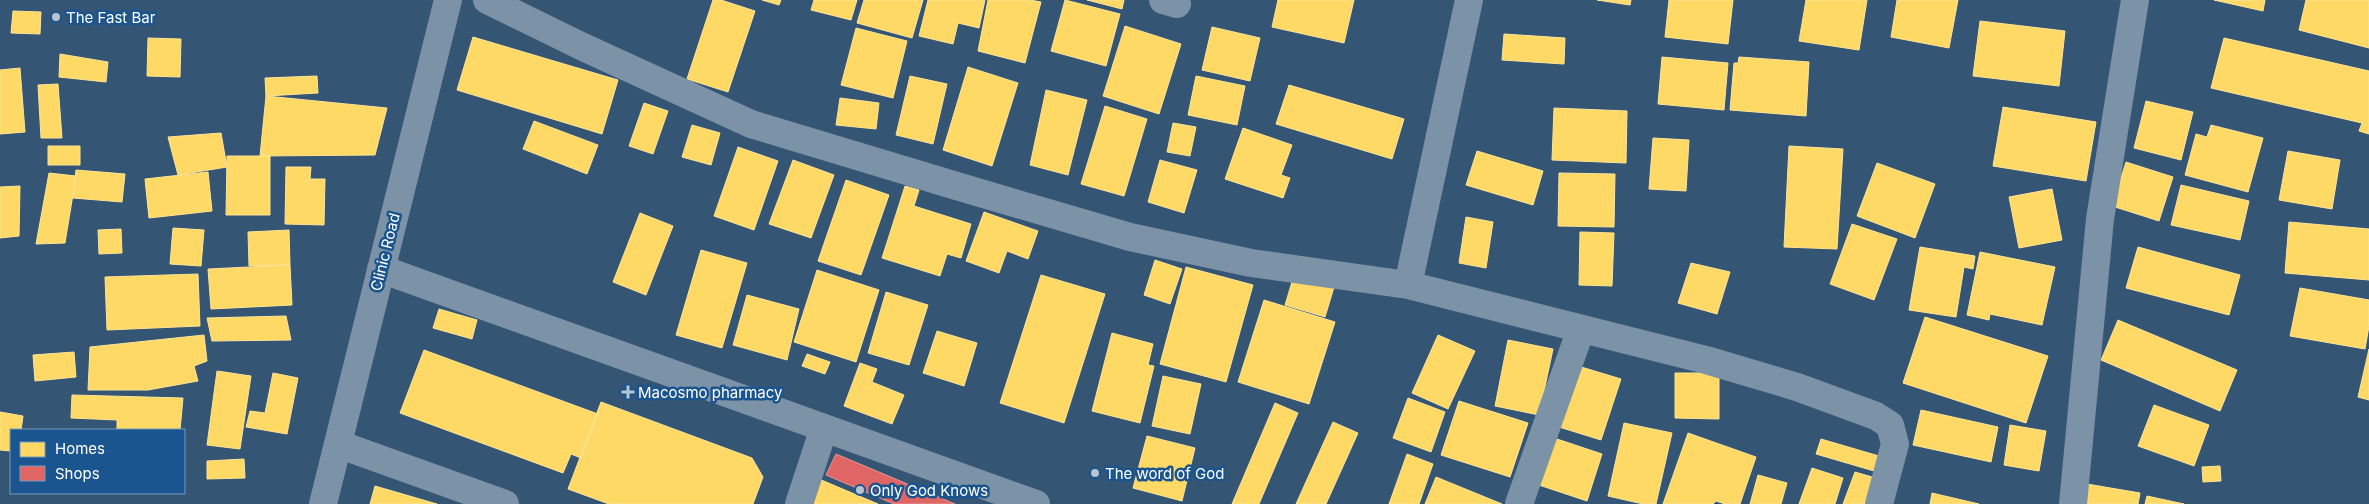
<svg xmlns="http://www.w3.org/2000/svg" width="2369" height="504" font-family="Inter,sans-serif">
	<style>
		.homes { fill: #ffd966; stroke: #ffe494 }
		.shops { fill: #e06666; stroke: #e99494 }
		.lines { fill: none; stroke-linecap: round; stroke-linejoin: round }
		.minor { stroke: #7c92a7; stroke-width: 28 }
		.poi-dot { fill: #b8c4ce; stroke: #1a558f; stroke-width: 2 }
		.labels { text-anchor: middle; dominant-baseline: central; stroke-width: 5; stroke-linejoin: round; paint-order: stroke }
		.poi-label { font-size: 15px; fill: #fff; stroke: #1a558f; text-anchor: start }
		.street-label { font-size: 15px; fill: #fff; stroke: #1a558f }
	</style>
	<rect width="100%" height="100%" fill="#355574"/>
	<path class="homes" d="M713,0H721L755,11L728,92L687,79Z
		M762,0H781L779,5Z
		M814,0H857L851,20L811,10Z
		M864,0H923L912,38L857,23Z
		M928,0H985L979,28L958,23L953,44L919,36Z
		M988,0H1030L1041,2L1025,63L978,51Z
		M1065,0L1120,14L1106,66L1051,51Z
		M1087,0H1124L1122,9Z
		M1278,0H1354L1344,43L1272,27Z
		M1597,0H1631L1630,5Z
		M1669,0H1733L1728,44L1665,37Z
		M1806,0H1867L1859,50L1799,41Z
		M1897,0H1958L1949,48L1891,37Z
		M2214,0H2265L2263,11Z
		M2306,0H2369V48L2299,30Z
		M13,11L41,12L40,34L11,33Z
		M1980,21L2065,31L2059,86L1973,76Z
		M1125,26L1181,44L1159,114L1103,96Z
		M1212,27L1260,38L1250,81L1202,70Z
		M856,28L907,41L893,98L841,85Z
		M1504,34L1565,38L1564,64L1502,60Z
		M473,37L618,80L602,134L457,90Z
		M148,38L181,39L180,77L147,76Z
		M2224,38L2369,71V134L2359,131L2362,123L2211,88Z
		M60,54L108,62L106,82L59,77Z
		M1662,57L1728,63L1724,110L1658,104Z
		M1739,57L1809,62L1806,116L1730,110L1734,63H1738Z
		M968,67L1018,83L992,166L943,150Z
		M20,68L25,132L0,134V70Z
		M317,76L318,93L266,96L265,78Z
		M910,76L947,84L933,144L896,135Z
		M1196,76L1245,86L1237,125L1188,115Z
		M58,84L62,138H41L38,85Z
		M1289,85L1404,119L1392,159L1276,124Z
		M1046,90L1087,100L1068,175L1030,165Z
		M266,96L387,108L375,155L260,156Z
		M840,98L879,103L876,129L836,125Z
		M2146,101L2193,112L2181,160L2134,148Z
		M644,103L668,111L653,154L629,146Z
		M1105,106L1147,119L1124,196L1081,184Z
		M2003,107L2096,122L2086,181L1993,166Z
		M1554,108L1627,111L1626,163L1552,160Z
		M534,121L598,145L587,174L523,149Z
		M1173,123L1196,127L1190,156L1167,152Z
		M692,125L720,133L711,165L682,157Z
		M2211,125L2263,138L2248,192L2185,175L2196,134L2207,137Z
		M1243,128L1292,145L1281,175L1290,178L1283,198L1225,179Z
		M221,133L227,167L178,175L168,137Z
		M1653,138L1689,140L1686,191L1649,189Z
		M48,146H80V165H48Z
		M1789,146L1843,149L1837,249L1784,247Z
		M738,147L778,161L754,230L714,216Z
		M1477,151L1543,171L1533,205L1466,185Z
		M2288,151L2340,160L2332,209L2279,200Z
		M227,156H270V215H226Z
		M793,160L834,175L811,238L769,224Z
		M1160,160L1197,170L1184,213L1148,202Z
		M2126,162L2173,177L2159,221L2112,206Z
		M1877,163L1935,184L1915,238L1857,216Z
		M286,167H311L310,179H325L324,225L285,224Z
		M76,170L125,174L122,202L73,198Z
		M208,172L212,211L149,218L145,179Z
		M49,173L76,176L65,243L36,244Z
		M1559,173L1615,174L1614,227L1558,226Z
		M846,180L889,195L861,275L818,261Z
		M2181,185L2249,201L2240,240L2171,225Z
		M20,186L19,236L0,238V187Z
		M905,186L919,190L914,206L971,224L961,258L947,254L940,276L882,258Z
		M2052,189L2062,240L2019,248L2009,197Z
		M984,212L1038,231L1028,259L1007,251L999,273L966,261Z
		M640,213L673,226L646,295L613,282Z
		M1466,217L1493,222L1486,268L1459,263Z
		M2289,222L2369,229V280L2285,273Z
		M1852,224L1897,239L1874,300L1830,284Z
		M173,228L204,230L201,266L170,264Z
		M121,229L122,253L99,254L98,230Z
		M289,230L290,265L249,266L248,232Z
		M1580,232L1614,233L1612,286L1579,285Z
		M1920,247L1975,256L1973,269L1964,267L1956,317L1909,310Z
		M2138,247L2240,275L2229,315L2126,288Z
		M701,250L747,263L722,348L676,335Z
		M1980,252L2055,267L2042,325L1990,314L1989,320L1967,315Z
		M1155,260L1182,269L1170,304L1144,295Z
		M1691,263L1730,272L1717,314L1678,303Z
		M290,265L292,305L211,309L208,269Z
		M1186,267L1253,285L1226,382L1160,364Z
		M817,270L879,290L856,362L794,342Z
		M1295,272L1335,284L1325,317L1285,305Z
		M198,274L200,326L107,330L105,277Z
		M1041,275L1105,294L1064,423L1000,403Z
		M2300,288L2369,300V326L2365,349L2290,336Z
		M886,292L928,305L909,365L868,353Z
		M747,295L799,309L787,360L733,345Z
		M1264,300L1335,322L1309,404L1238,382Z
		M439,309L477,320L472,339L433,328Z
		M286,316L291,340L212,341L207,318Z
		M1925,317L2048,356L2026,423L1903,383Z
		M2118,320L2237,370L2220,411L2101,360Z
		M937,331L977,343L964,386L923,373Z
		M1112,333L1153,344L1148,365L1154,366L1140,423L1092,411Z
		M204,335L207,361L194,366L198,381L148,390H88L90,347Z
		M1438,335L1475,351L1448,409L1412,393Z
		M1508,340L1553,349L1539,415L1495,406Z
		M2369,349V400L2358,397Z
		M424,350L598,414L581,458L571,454L563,473L400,413Z
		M74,352L76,377L35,381L33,355Z
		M807,354L830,362L825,374L802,366Z
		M860,363L877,369L872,382L904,395L892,424L844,406Z
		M1578,366L1621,379L1601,440L1559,427Z
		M217,371L251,376L240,449L207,445Z
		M273,373L298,378L287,434L246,427L250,411L265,413Z
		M1675,373H1719V419L1675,418Z
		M1163,376L1201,384L1190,434L1152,426Z
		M72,395L183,398L180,430H117V420L71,418Z
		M1408,398L1445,412L1431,452L1393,438Z
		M1459,401L1528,423L1510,477L1441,455Z
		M601,402L752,458L763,477L753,504H609L568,489Z
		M1275,403L1298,413L1259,504H1232Z
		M2154,405L2209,425L2194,466L2138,446Z
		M1921,410L1998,427L1991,462L1913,445Z
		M0,412L23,416L21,430H11V451L0,450Z
		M1333,422L1358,433L1326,504H1296Z
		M1624,423L1672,433L1656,504H1643L1608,496Z
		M2010,425L2046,431L2039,471L2004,465Z
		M1539,433L1602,454L1587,501L1524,480Z
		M1688,433L1756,457L1740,504H1725L1716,501L1713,504H1663Z
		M1147,436L1195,448L1182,501L1133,488Z
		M1821,439L1879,456L1874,471L1816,454Z
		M1407,454L1433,464L1419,504H1389Z
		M244,459L245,478L207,479V461Z
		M2220,466L2221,481L2203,482L2202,467Z
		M1812,468L1843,478L1835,504H1799Z
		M1855,472L1886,481L1879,504H1843Z
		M1758,475L1787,483L1781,504H1750Z
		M1436,477L1502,504H1425Z
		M819,479L878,504H808Z
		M2087,484L2140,493L2138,504H2083Z
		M375,486L437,504H370Z
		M1932,493L1979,504H1930Z
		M2147,496L2184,504H2145Z"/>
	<path class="shops" d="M836,454L955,504H894L826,475Z"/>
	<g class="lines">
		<path class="minor" d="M487,0L581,46L751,124L960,187L1130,237L1251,263L1408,285L1706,360L1797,387L1876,416L1890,425L1895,444L1879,504
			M1163,0L1177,4
			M381,269L1036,504
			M1408,285L1469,0
			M338,444L505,504
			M323,504L448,0
			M799,504L824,428
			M1519,504L1581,329
			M2073,504L2100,219L2135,0"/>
	</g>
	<g class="poi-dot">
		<circle cx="56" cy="17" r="5"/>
		<path d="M625.5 384.5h5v5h5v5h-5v5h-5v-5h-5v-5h5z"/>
		<circle cx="1095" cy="473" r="5"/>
		<circle cx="860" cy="490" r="5"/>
	</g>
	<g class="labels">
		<g class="poi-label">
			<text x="66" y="17">The Fast Bar</text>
			<text x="638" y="392">Macosmo pharmacy</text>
			<text x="1105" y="473">The word of God</text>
			<text x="870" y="490">Only God Knows</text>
		</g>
		<g class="street-label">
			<text transform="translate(385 252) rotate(-76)">Clinic Road</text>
		</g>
	</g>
	<rect x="10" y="429" width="175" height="65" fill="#1a558f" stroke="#7699bc"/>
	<rect x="20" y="442" width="25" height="15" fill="#ffd966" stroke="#7699bc"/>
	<text x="55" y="454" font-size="15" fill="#ffffff">Homes</text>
	<rect x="20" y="466" width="25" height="15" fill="#e06666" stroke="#7699bc"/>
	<text x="55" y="479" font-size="15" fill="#ffffff">Shops</text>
</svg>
